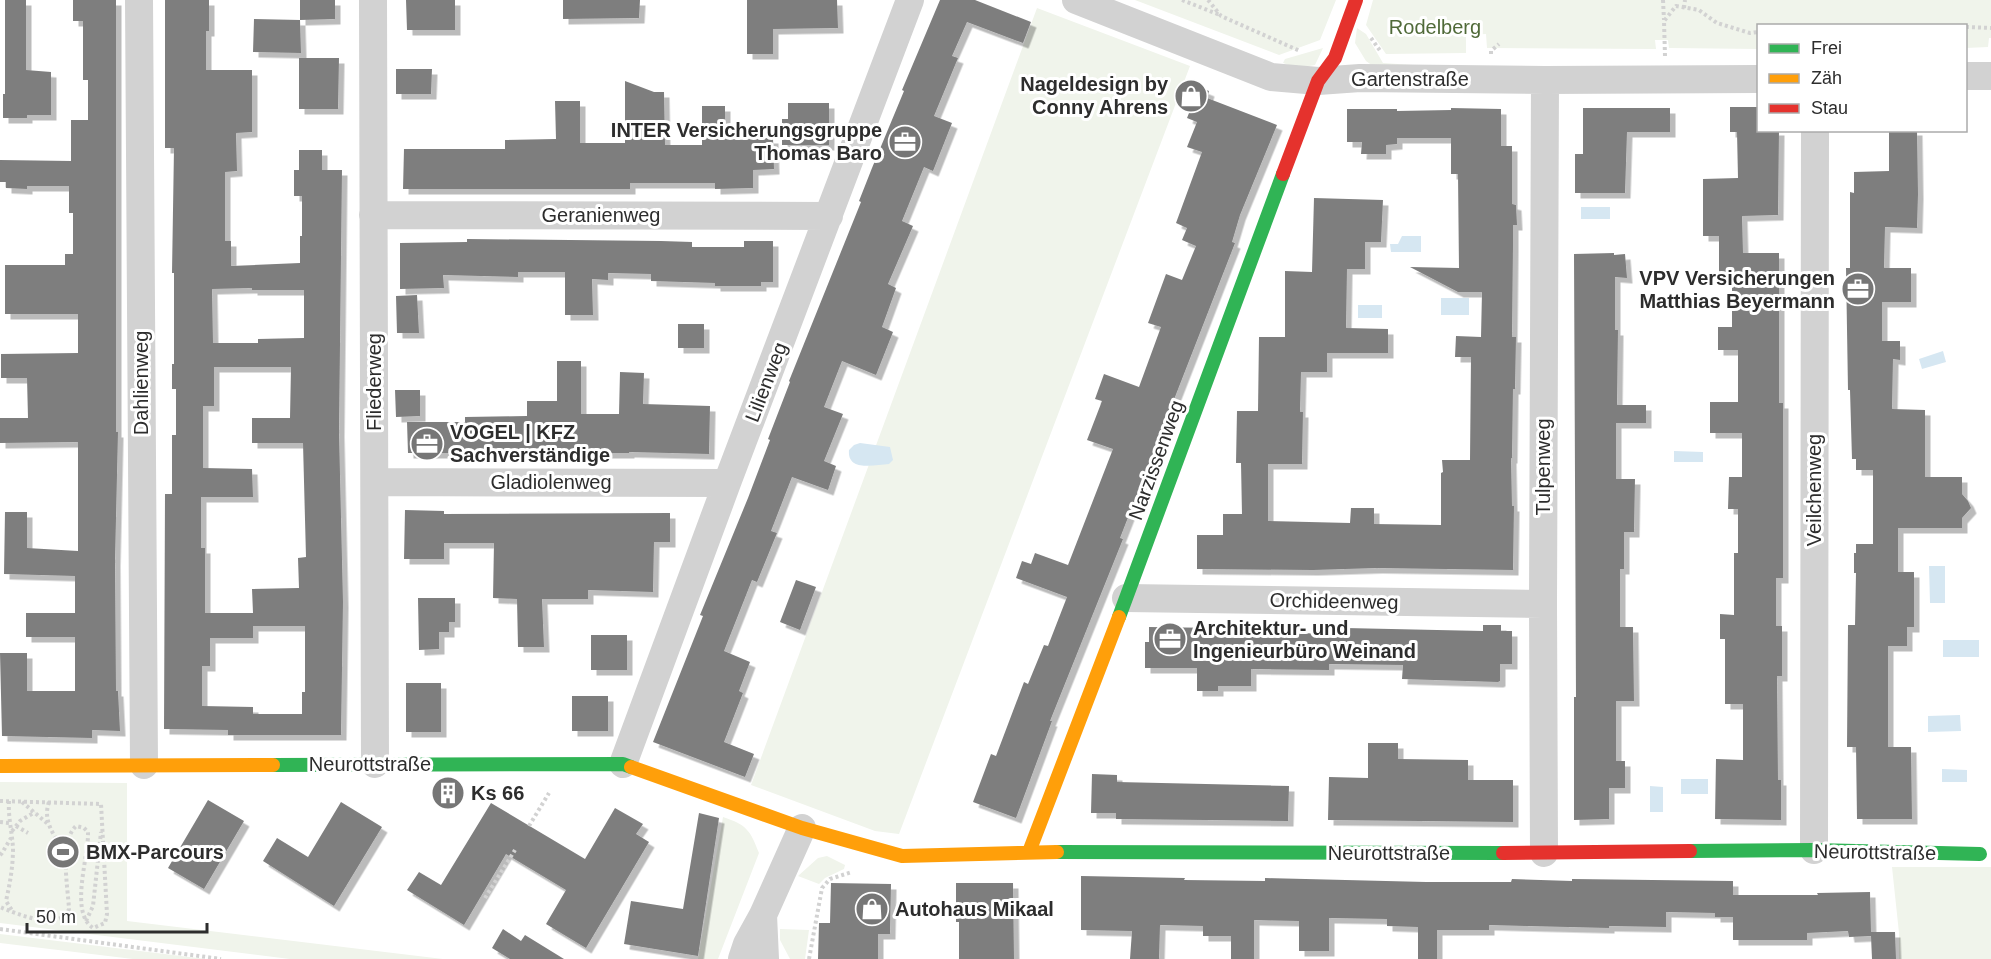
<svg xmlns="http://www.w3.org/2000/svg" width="1991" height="959" font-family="Arial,sans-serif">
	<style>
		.green { fill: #f0f4eb }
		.water { fill: #d6e7f2 }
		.building { fill: #7e7e7e; fill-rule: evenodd; filter: url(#shadow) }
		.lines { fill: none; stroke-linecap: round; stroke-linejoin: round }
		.path { stroke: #d2d2d2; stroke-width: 4; stroke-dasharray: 3 3; stroke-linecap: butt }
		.street { stroke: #d2d2d2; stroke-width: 28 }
		.fast { stroke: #30b455; stroke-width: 14 }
		.slow { stroke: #ff9f0a; stroke-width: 14 }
		.jam { stroke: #e5322d; stroke-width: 14 }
		.labels { text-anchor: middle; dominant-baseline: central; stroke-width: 6; stroke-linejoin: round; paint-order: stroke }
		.park-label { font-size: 20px; fill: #506a39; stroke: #fff }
		.street-label { font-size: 20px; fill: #2d2d2d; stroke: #fff }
		.poi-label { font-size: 20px; font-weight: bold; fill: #2d2d2d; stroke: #fff; text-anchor: start }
	</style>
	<defs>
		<filter id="shadow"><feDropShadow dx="5.5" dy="5.5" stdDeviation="0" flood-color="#0004"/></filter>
	</defs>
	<rect width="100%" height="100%" fill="#fff"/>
	<path class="green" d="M1135,0H1336L1320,40L1279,55Z
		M1373,0H1991V38H1989L1988,47L1966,48V26H1758V49L1669,48L1668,40H1655L1656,49L1487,48L1486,34L1466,35V53L1386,54L1366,25Z
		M1037,8L1190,66L899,834L875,831L751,785Z
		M1357,28L1366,34L1383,63L1413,65L1373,66L1366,61L1355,43Z
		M1323,48L1315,65L1298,68L1283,63L1285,59Z
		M0,782L127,783V921L443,959H290L0,923Z
		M723,817C747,825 750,830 759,853L718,959H698Z
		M827,856L845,865L844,869L825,878L819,884L798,876L818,858Z
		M1892,867H1991V959H1899V933Z
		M780,929L809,930L805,959H790L780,940Z
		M0,934L206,959H133L0,943Z"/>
	<path class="water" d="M1581,207H1610V219H1581Z
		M1402,236H1421V252H1391L1390,244H1398Z
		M1441,298H1469V315H1441Z
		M1358,305H1382V318H1358Z
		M1943,351L1946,362L1922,369L1919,359Z
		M860,443L890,447L893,460L889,464C875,465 847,472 849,450L854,445Z
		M1674,451L1703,452V462H1674Z
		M1929,566H1945V603H1930Z
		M1943,640H1979V657H1943Z
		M1960,715L1961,731L1928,732V716Z
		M1942,769L1967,770V782H1942Z
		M1681,779H1708V794H1681Z
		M1650,786L1663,787V812H1650Z"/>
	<path class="building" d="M5,0H26V70L51,72V115H27V118H3V94H5Z
		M73,0H116V432H118L115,561L116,691H118L120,731L92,730V738L2,736L0,653H27V691H75V637H26V613H75V576L4,574L5,512H27V548L78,551V442L0,443V418H28L27,378H1V354L78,353V314H5V265H65V254H73V213H69V186H27V189L6,188V182H0V160L71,161V120H88V80H83V21H73Z
		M165,0H209V31H206V70H252V132L236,133L237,171L225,172V241H231V266L300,263V236H302V196H294V170H299V150H322V170H342L339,432L343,602L341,735H228V730L164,729L165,494H172V435H176V389H172V364H174V273H172L174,148H165ZM252,288V290H304V338L258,339V343H213L212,289ZM214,367H291L290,418H252V443H303L306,557L298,558L299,588L252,589L253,613H205V548H201V497H253L252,469L203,468V406H214ZM253,626H305V692H302V714H253V707L202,706V666H210V638H253Z
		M300,0H335V19L300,20Z
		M406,0H455V30H407Z
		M563,0H640L639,18L563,19Z
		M747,0H837L838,28L773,29V54H747Z
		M940,0H975L1031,22L1023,43L967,22L952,56L958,58L934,116L952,123L933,171L924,167L902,221L913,226L888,284L896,288L882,327L893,332L876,375L842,361L824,407L843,414L824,461L836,466L828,490L792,477L771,531L777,533L757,582L752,580L724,651L750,662L739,691L743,693L724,742L754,754L745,777L653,742L703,616L700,615L748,498L770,440L768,439L790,382L789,381L861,202L859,201L872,168L904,91L902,90Z
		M254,19L300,20L301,53L253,52Z
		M299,58H339L338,109H299Z
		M396,69H432L431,94H396Z
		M625,81L654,92H664L665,145H702V106H725V138H773L774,169L753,170V188L715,189V183H630V189H403L404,149H505V140L556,139L555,101H580V143H625Z
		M1184,81L1209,91L1207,98L1277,125L1240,215L1232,242L1235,243L1120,538L1123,539L1050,721H1052L1016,818L973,802L991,754L996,756L1024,682L1028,684L1044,645L1048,646L1067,597L1016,578L1022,561L1031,564L1035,553L1068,565L1113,449L1087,440L1102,401L1095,399L1104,374L1139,387L1161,327L1148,323L1166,274L1182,280L1196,246L1182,240L1187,228L1176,223L1202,152L1187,147L1197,122L1187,118L1191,108L1176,103Z
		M788,103H829V145H782V119H788Z
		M1730,107H1758V130H1779L1778,215L1742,216L1743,253H1779V403H1783V578H1776V626H1782V676H1777L1778,780H1781V820L1715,819L1716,759L1743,760V704H1725V639H1720V614L1734,615V553H1738V509H1728L1729,477H1742V433H1710V402H1738V350H1718V327H1732V281H1719V236H1703V179L1738,178L1737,132H1730Z
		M1451,108L1501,109V146H1512V204L1516,205L1517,225H1513V246L1512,337H1516L1515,389H1513L1512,458H1511L1512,506H1514L1513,570L1377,568L1313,570L1197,569V535H1223V514H1242L1241,463H1236L1237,411H1258L1259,337H1285V271L1312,272L1314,198L1383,200L1381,242H1365V269H1347L1346,328L1388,329V353H1327V372H1301L1300,412H1303L1302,464H1268V521L1350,523L1351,508H1374V524L1441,525V473L1443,472L1442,460H1470L1471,357H1455L1456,336L1481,337L1482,292H1458L1410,267L1459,268L1458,174H1451V138H1397V144L1386,145V154H1361L1362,142H1347V109H1397V111L1451,110Z
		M1583,108H1670V132H1627L1625,193H1575V154H1583Z
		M1889,130H1917L1918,194L1917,228L1885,227L1884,268H1911V302H1882V341H1900V360L1893,359L1892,409L1925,410V477H1962V494L1968,501L1971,508L1962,518V528H1898V572H1914V627H1907V646H1888V747H1911L1912,819H1857L1856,747H1847L1848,625H1855L1856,573H1854V553H1856V544H1873V470H1856V459H1852L1850,390H1848L1846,268H1850V192L1854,193V172L1889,171Z
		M467,239L661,241L692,242V247H744V241H773V282H761V286H715V283L651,281V274L608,273V280L592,279L593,315H565V272H518V277L443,275L444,288L400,289V243L467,242Z
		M1614,253V255L1625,254L1627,278L1615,277V330H1618L1617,405H1646V423H1616V479H1635L1634,532H1624V569H1620V627H1633L1634,701H1616V761H1625V788H1609V819L1574,820V697H1576L1574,254Z
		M417,295L419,333H397L396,296Z
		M678,324H704V348H678Z
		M557,361H581V414H619L620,372L644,373L643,404L710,406L709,454L629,452V453H408L407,422H465V417L527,416V401H557Z
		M395,390H420V416L396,417Z
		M405,510L444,511V514L670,513V542H654L653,592L588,590V599H542L544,647H518L517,599L493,598L494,543H444V559H404Z
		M796,580L816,587L800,630L780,622Z
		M418,598H455V622H449V632H439V649L419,650Z
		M1483,625H1501V631H1512V664H1500V681L1498,682L1402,679L1403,665L1329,664V670L1251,669V686H1218V691H1197V668H1145V642H1149V627L1294,629V633L1344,634L1345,628L1483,631Z
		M591,635H627V670H591Z
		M406,683H441V732H406Z
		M572,696H608V731H572Z
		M1368,743H1398V759L1468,760V780H1513V822L1328,820L1329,777L1368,778Z
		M1092,774L1117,775V782L1289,786L1288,821L1116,819V813H1091Z
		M208,800L244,821L204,889L168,868Z
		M341,802L382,827L334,906L263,861L277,838L308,857Z
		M491,803L585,859L615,808L643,824L636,834L649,842L586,948L546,924L566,890L506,854L464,925L407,890L419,872L441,885Z
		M699,813L719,818L698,956L624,944L631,901L683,909Z
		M1081,876L1185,878L1184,880L1265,881V878L1426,882H1511L1512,879L1572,881V879L1733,881V895H1818L1817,893L1870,892L1871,932H1895L1896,959H1872L1871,936L1849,937L1848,931L1807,933V940H1733V917H1715V913L1666,912V927L1609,926V928L1489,925V930H1437V959H1418V927L1387,926V919L1329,918V951H1299V921L1254,920V959H1231V936H1203V926L1160,925L1159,959H1130L1132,931L1081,930Z
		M831,883L891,884L890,934H878V959H818L819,923H830Z
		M956,883H1013L1014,959H959V922H956Z
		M503,929L521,941L525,935L564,959H510L492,948Z"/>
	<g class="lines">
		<path class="path" d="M1182,0L1220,15
			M1208,0L1221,16L1300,51
			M1663,0L1664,20
			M1684,8L1685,0
			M1966,27L1991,28
			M1371,38L1381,52
			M1491,54V51L1499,44
			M1665,56L1664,21L1676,6L1699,10L1717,23L1750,33L1758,32
			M0,801L101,804L107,914L105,923L93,928C69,912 89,857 88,832L84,828L76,826C59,842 68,888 69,909C60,932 17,914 0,907
			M9,801C8,817 12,832 13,848C13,867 10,883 6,901L13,912
			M22,802L48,824
			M49,802C42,822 55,836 65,853
			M0,822L9,823
			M16,826L28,833
			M529,826L549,793
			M12,831L20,821L35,812
			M0,855L2,853L11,838
			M485,898L515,850
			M86,921L93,906L101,832
			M0,929L221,959
			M809,959L822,888L830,879L852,872"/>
		<path class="street" d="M139,0L144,765
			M373,0L375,764
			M1076,0L1271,77L1318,81L1360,78L1545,80L1758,79
			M1966,76H1991
			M373,215L829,216
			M375,482L727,483
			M1126,598L1543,604
			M623,764L727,483L910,0
			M1814,850L1815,130
			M1544,853L1543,604L1545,80
			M763,915L765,959
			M742,959L747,944L763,915L802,828"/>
		<path class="fast" d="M1119,617L1283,174
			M273,765L623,764L631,767
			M1690,851L1814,850L1980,854
			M1057,852L1503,853"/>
		<path class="slow" d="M0,766L273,765
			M631,767L802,828L902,856L1057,852
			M1029,852L1119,617"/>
		<path class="jam" d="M1283,174L1318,81L1335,58L1356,0
			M1503,853L1690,851"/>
	</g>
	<defs>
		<g id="shop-disc" transform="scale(1.725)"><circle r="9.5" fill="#767676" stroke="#fff"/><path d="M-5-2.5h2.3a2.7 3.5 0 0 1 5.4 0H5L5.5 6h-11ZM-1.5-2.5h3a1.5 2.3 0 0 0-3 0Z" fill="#fff"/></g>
		<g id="office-disc" transform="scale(1.725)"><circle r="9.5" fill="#767676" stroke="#fff"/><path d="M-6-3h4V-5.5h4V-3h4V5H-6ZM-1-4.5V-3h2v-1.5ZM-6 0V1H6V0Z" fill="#fff"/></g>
		<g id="building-disc" transform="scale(1.725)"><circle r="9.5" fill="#767676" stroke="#fff"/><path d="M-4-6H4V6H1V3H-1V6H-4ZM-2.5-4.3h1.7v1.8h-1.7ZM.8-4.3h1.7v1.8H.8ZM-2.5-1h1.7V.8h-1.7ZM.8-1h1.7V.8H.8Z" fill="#fff"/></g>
		<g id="stadium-disc" transform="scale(1.725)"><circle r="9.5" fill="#767676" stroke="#fff"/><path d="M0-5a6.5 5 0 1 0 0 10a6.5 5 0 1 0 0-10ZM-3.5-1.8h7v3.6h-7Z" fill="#fff"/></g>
	</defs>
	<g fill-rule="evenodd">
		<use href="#shop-disc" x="1191" y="96"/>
		<use href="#office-disc" x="905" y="142"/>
		<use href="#office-disc" x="1858" y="289"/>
		<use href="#office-disc" x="427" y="444"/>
		<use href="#office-disc" x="1170" y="639"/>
		<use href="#building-disc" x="448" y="793"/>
		<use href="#stadium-disc" x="63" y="852"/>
		<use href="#shop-disc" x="872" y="909"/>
	</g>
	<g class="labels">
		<g class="park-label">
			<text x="1435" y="27">Rodelberg</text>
		</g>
		<g class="street-label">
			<text x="1410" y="79">Gartenstraße</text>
			<text x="601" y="215">Geranienweg</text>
			<text transform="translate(374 382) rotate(-90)">Fliederweg</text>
			<text transform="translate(766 382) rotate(-69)">Lilienweg</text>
			<text transform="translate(141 383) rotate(-90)">Dahlienweg</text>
			<text transform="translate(1156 460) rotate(-70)">Narzissenweg</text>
			<text transform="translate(1543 467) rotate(-90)">Tulpenweg</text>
			<text x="551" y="482">Gladiolenweg</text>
			<text transform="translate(1814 490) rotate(-90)">Veilchenweg</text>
			<text transform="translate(1334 601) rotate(1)">Orchideenweg</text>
			<text x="370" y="764">Neurottstraße</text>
			<text transform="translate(1875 852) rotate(1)">Neurottstraße</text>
			<text x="1389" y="853">Neurottstraße</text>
		</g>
		<g class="poi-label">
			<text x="1168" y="84" text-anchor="end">Nageldesign by<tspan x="1168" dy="23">Conny Ahrens</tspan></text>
			<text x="882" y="130" text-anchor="end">INTER Versicherungsgruppe<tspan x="882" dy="23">Thomas Baro</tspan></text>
			<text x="1835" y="278" text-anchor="end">VPV Versicherungen<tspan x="1835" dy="23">Matthias Beyermann</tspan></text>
			<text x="450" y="432">VOGEL | KFZ<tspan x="450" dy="23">Sachverständige</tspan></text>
			<text x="1193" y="628">Architektur- und<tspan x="1193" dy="23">Ingenieurbüro Weinand</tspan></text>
			<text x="471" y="793">Ks 66</text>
			<text x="86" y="852">BMX-Parcours</text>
			<text x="895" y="909">Autohaus Mikaal</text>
		</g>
	</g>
	<rect x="1757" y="24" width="210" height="108" fill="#ffffff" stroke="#ababab" stroke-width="1.5"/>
	<rect x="1769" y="44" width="30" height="9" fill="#30b455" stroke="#ababab" stroke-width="1.5"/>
	<text x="1811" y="54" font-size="18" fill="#2d2d2d">Frei</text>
	<rect x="1769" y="74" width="30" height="9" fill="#ff9f0a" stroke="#ababab" stroke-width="1.5"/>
	<text x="1811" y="84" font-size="18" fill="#2d2d2d">Zäh</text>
	<rect x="1769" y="104" width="30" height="9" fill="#e5322d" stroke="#ababab" stroke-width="1.5"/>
	<text x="1811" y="114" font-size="18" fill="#2d2d2d">Stau</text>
	<path d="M27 923v9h180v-9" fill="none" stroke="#2d2d2d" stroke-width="3"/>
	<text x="36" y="923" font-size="18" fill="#2d2d2d" stroke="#ffffff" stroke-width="4.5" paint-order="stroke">50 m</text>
</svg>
